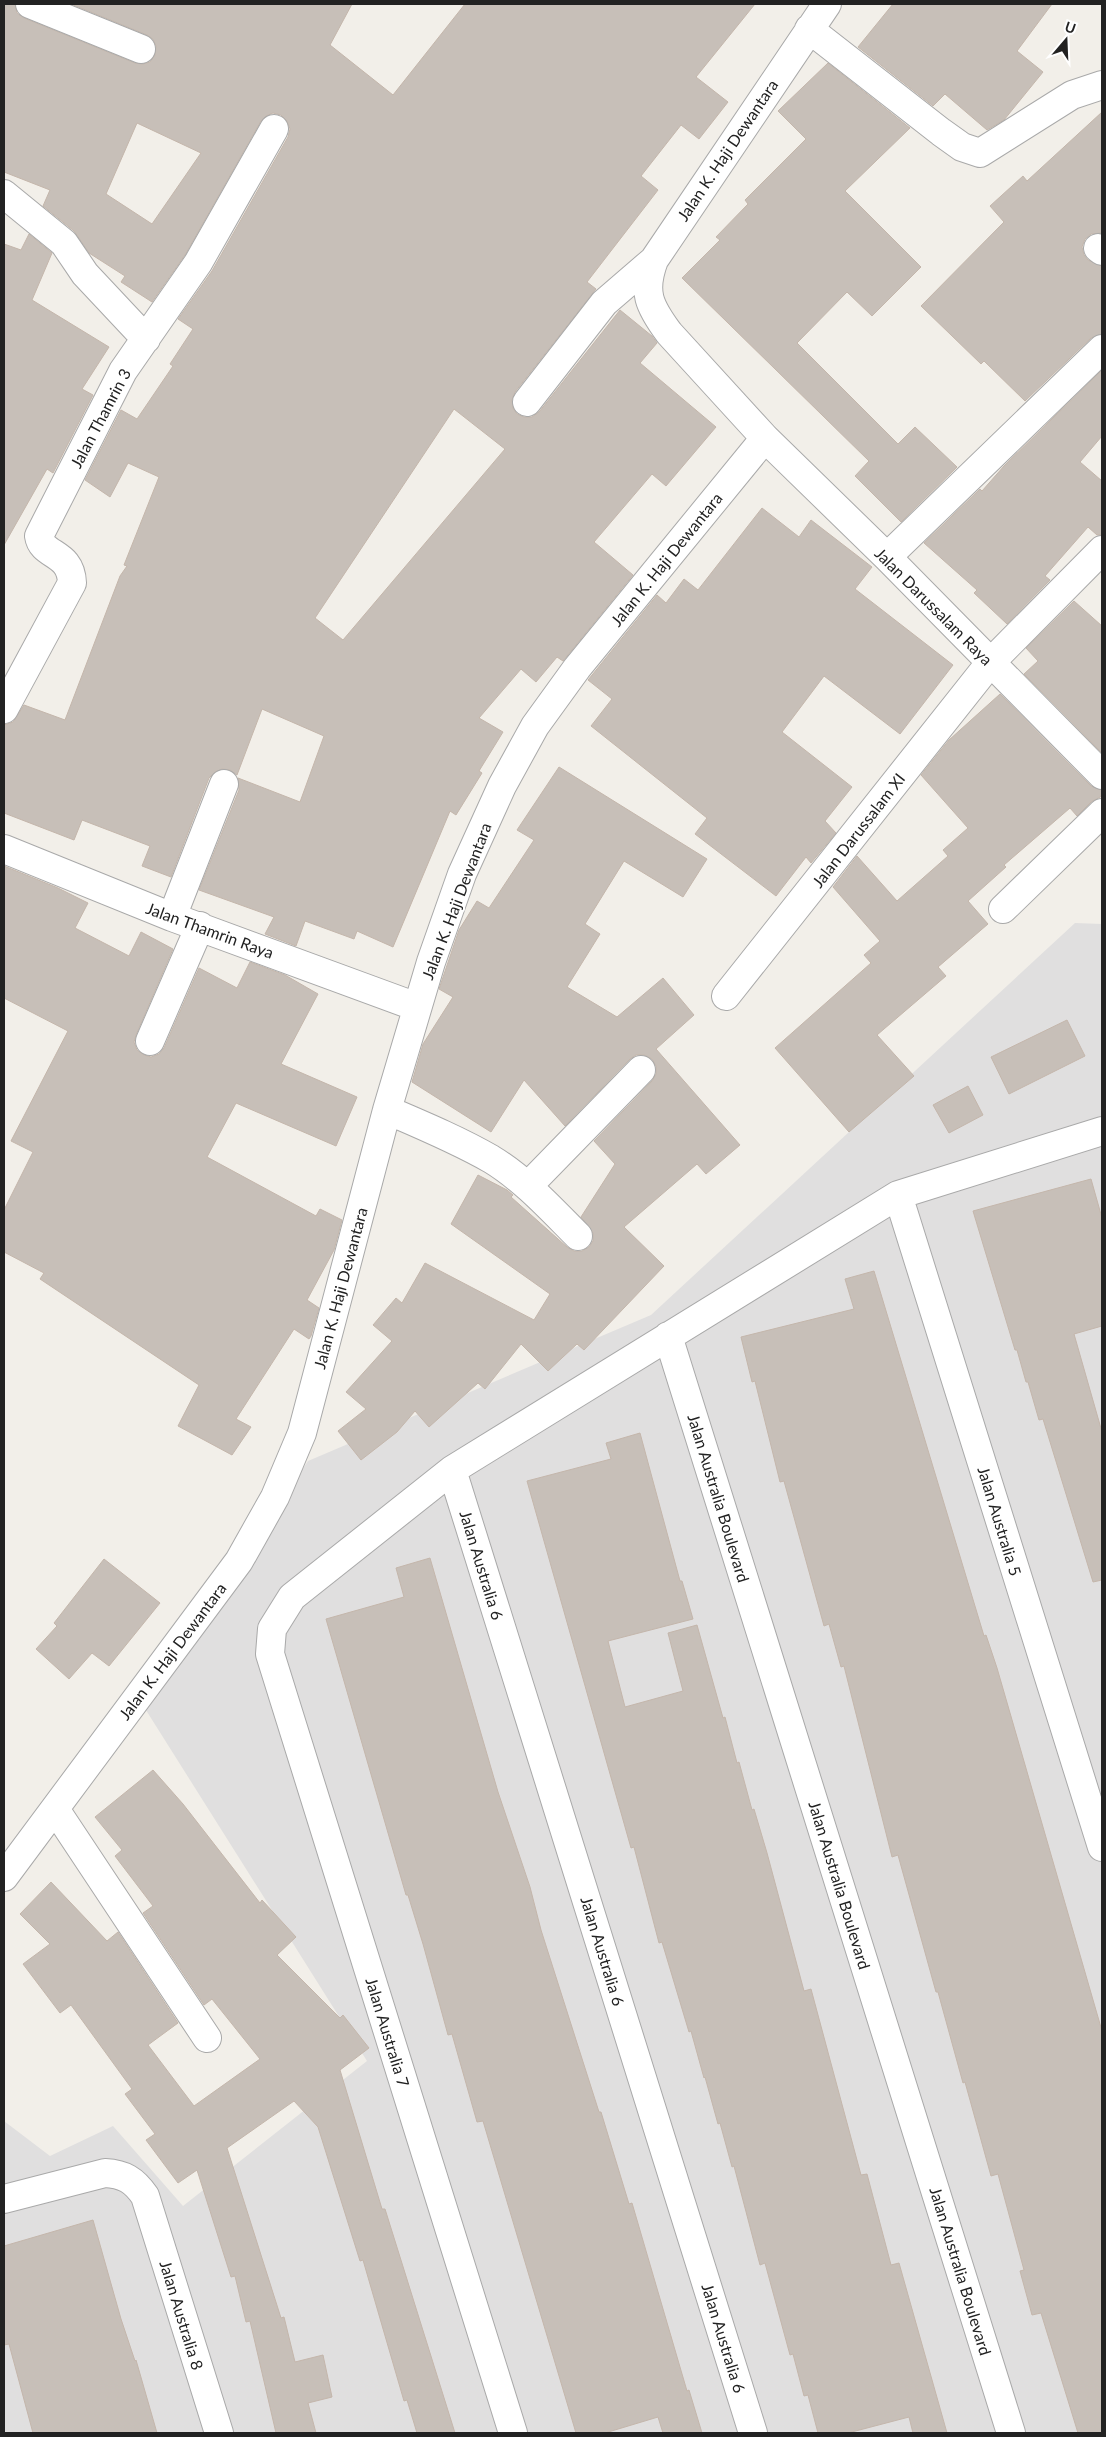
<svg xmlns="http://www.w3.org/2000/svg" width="1106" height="2437" font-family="Lato,sans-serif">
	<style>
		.residential { fill: #e0dfdf }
		.building { fill: #c7bfb8; stroke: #c4b6ab; fill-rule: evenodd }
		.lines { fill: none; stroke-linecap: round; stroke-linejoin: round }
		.minor-casing { stroke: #a9a9a9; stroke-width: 30 }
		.minor { stroke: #fff; stroke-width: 28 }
		.labels { text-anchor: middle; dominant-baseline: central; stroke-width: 4; stroke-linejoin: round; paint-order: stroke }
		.street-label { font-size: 16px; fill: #222; stroke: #fff }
	</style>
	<rect width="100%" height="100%" fill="#f2efe9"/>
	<path class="residential" d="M1075,923L1102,924V2433H4V2121L50,2156L113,2126L183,2206L367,2061L144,1707L308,1461L651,1315Z"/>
	<path class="building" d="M4,4H15L17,13L24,18L135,63L143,64L150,62L155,55L156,46L153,39L147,35L71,4H352L330,45L393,95L465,4H755L696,77L728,102L699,139L681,125L641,176L658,190L587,282L596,289L515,392L512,400L513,408L517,414L524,417H532L539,412L620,310L652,336L657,343L640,363L716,427L666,486L652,474L594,542L633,575L563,661L557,657L536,682L521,669L479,718L503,732L479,771L482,773L456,815L450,811L393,947L357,931L354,939L305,921L296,946L265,934L274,917L199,890L239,790L238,778L300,802L324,736L262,709L237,775L230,770L222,769L215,772L209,778L171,877L142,866L150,846L82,820L74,840L4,813V725L13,722L24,705L65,720L120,576L127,566L124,565L159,477L128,463L110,497L85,480L121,410L137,419L173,366L170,364L193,329L178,319L212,271L288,137L290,129L287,121L281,115L273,113L266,116L261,121L185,255L152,302L121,282L125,276L89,253L74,231L43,206L50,190L4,172ZM137,123L201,153L152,224L106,194ZM454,409L505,449L343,640L315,618Z
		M893,4H1052L1017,51L1043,72L1004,120L987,130L945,94L933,106L858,47Z
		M828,63L910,128L845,191L921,267L872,316L847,292L797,343L898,444L915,427L957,467L901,522L855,476L869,461L682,278L720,240L716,237L748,204L745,200L806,139L778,111Z
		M1102,112V233L1091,234L1085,239L1082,247L1084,255L1088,260L1102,266V334L1091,338L1025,401L984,361L981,364L921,306L1004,222L990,206L1023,176L1027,181Z
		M29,234L52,253L32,300L109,347L82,389L93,395L53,473L47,469L4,545V244L21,250Z
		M1102,370V436L1080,462L1102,481V535H1097L1088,527L1045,576L1050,580L1007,624L974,593L977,590L924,543L980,489L982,491L1004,466Z
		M762,508L799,537L811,520L872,567L855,589L953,665L900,734L824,676L782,732L852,787L825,821L836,833L811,863L806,857L776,896L695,834L707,818L591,726L612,699L588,680L657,595L666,603L684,579L698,590Z
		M1074,601L1102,626V753L1024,674L1038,661L1026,648Z
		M1000,694L1091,786L1102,790V796L1091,802L1077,816L1070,808L1004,865L1006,867L968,901L988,924L938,967L946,976L877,1035L914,1076L849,1132L775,1048L871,963L864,955L880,941L833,887L857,856L897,901L948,856L943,850L968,828L921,775L949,740Z
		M559,767L707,859L683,897L624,861L585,924L600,934L567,987L617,1017L663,978L694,1015L656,1049L740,1145L706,1174L697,1164L624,1227L664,1266L584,1350L577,1344L548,1371L521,1344L485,1389L478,1383L429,1427L415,1411L397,1432L361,1460L338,1431L366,1409L346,1392L392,1341L373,1325L396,1298L402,1303L425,1263L534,1320L550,1294L451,1224L478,1175L507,1190L513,1195L511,1197L567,1247L574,1251H582L589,1247L593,1241V1233L581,1217L615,1164L594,1141L652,1081L656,1074V1066L652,1059L644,1055H636L630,1059L565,1126L524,1080L491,1132L412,1082L423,1044L453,997L439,989L459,930L477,901L489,908L534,840L517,830Z
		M4,866L58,888L88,903L75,928L129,956L141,932L173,949L136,1035L134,1042L137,1050L144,1055L151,1057L159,1054L164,1048L199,968L237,988L250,962L285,975L318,994L281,1064L357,1097L336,1146L236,1103L207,1157L316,1216L320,1209L342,1220L334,1250L307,1300L319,1308L311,1336L309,1339L294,1329L236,1419L251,1427L232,1455L178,1426L199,1385L40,1279L44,1273L4,1252V1210L33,1152L11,1141L68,1031L4,998Z
		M1067,1020L1085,1056L1009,1094L991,1057Z
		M968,1086L983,1115L949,1133L933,1105Z
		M1091,1179L1102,1218V1326L1074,1334L1102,1432V1580L1093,1582L1043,1419L1039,1420L1028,1382H1026L1017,1350H1015L973,1211Z
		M874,1271L984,1636L986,1635L997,1668L1102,2031V2433H1078L1041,2313L1032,2315L1020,2271L1024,2270L998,2174L991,2176L965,2082L963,2083L938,1992H936L898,1855L892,1857L844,1666L841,1667L829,1624L824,1626L784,1481L780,1482L755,1381L752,1382L741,1337L854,1309L845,1279Z
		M640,1433L680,1581H682L693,1619L608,1641L625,1707L683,1691L668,1633L697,1625L723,1718L725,1717L737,1763L739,1762L752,1810L754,1809L767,1853L804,1991L811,1989L861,2175L867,2174L891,2265L899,2263L947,2433H913L909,2417L848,2433H818L808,2395L804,2396L793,2354L790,2355L765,2263L760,2265L734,2166L732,2167L720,2123L718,2124L705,2077L704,2078L691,2031L689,2032L662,1942L659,1943L634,1847L631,1848L527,1481L611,1459L606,1443Z
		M430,1558L498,1792L530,1887L541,1930L599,2112H601L629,2204L632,2203L687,2391L689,2390L702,2433H663L658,2417L605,2433H576L483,2121L477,2122L452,2034L448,2035L423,1944L408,1895H406L326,1619L404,1597L396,1568Z
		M104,1559L160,1603L109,1666L92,1653L69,1679L36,1649L57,1626L54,1623Z
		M153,1770L183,1804L260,1903L262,1900L296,1937L277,1955L340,2018L343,2015L369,2048L340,2070L382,2209H385L455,2433H417L407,2400L404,2401L363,2260L360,2261L318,2127L294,2101L227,2148L281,2318L284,2317L295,2362L323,2355L332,2397L308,2403L316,2433H276L250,2321L246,2322L235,2276L231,2277L197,2170L178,2183L146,2140L155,2134L125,2094L132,2089L71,2005L60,2013L23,1964L50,1944L20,1914L51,1882L107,1941L118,1932L178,2023L148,2045L194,2106L260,2059L212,1999L204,2005L143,1913L153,1906L115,1856L122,1850L95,1817Z
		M93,2220L121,2319L135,2361L136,2360L157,2433H33L9,2344L4,2345V2246Z"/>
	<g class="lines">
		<g class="minor-casing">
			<path id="minor" d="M30,4L141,49
				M809,29L941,132L962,147L980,153L1072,95L1102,85
				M4,194L64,243L85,274L146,339
				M1098,248L1102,251
				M527,402L604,303L654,260
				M765,438L887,557L1102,775
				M887,557L1102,349
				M4,709L72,583C71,551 42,557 39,536L123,371L198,263L274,129
				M4,849L172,917L417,1007
				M1003,909L1102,813
				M172,917L224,784
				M726,996L990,663L1102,550
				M150,1041L200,926
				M387,1110C422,1125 458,1140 491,1159C524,1179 551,1209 578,1236
				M528,1186L641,1070
				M898,1195L1102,1847
				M668,1336L1011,2433
				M452,1470L753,2433
				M55,1809L207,2038
				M4,1877L239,1561L275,1497L302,1433L387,1110L431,962L462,874L502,786L535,726L577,668L765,438L669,333C649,306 642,292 654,260L827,4
				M4,2199L105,2173C124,2174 134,2180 145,2196L219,2433
				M513,2433L270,1654L272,1629L292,1597L452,1470L898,1195L1102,1131"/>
		</g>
		<use href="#minor" class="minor"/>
	</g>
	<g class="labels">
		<g class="street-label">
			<text transform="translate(727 150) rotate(-56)">Jalan K. Haji Dewantara</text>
			<text transform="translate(100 418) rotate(-62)">Jalan Thamrin 3</text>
			<text transform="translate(666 559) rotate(-51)">Jalan K. Haji Dewantara</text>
			<text transform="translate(934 606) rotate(45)">Jalan Darussalam Raya</text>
			<text transform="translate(858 830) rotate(-52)">Jalan Darussalam XI</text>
			<text transform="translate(456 901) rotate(-69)">Jalan K. Haji Dewantara</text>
			<text transform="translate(210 930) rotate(20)">Jalan Thamrin Raya</text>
			<text transform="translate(340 1288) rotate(-75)">Jalan K. Haji Dewantara</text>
			<text transform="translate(719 1498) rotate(73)">Jalan Australia Boulevard</text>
			<text transform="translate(1000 1521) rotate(73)">Jalan Australia 5</text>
			<text transform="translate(482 1565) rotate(73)">Jalan Australia 6</text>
			<text transform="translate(172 1651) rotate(-53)">Jalan K. Haji Dewantara</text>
			<text transform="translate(840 1885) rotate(73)">Jalan Australia Boulevard</text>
			<text transform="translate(603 1951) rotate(73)">Jalan Australia 6</text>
			<text transform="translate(388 2032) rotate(73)">Jalan Australia 7</text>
			<text transform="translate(961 2271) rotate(73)">Jalan Australia Boulevard</text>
			<text transform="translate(182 2315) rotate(73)">Jalan Australia 8</text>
			<text transform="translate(724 2338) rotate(73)">Jalan Australia 6</text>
		</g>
	</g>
	<rect width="1106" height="2437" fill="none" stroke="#222222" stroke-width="10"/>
	<g transform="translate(1066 40) rotate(19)" stroke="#ffffff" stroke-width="4" paint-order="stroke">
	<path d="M0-4L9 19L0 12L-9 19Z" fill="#222222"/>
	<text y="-8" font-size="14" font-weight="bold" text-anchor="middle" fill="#222222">U</text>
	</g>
</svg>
